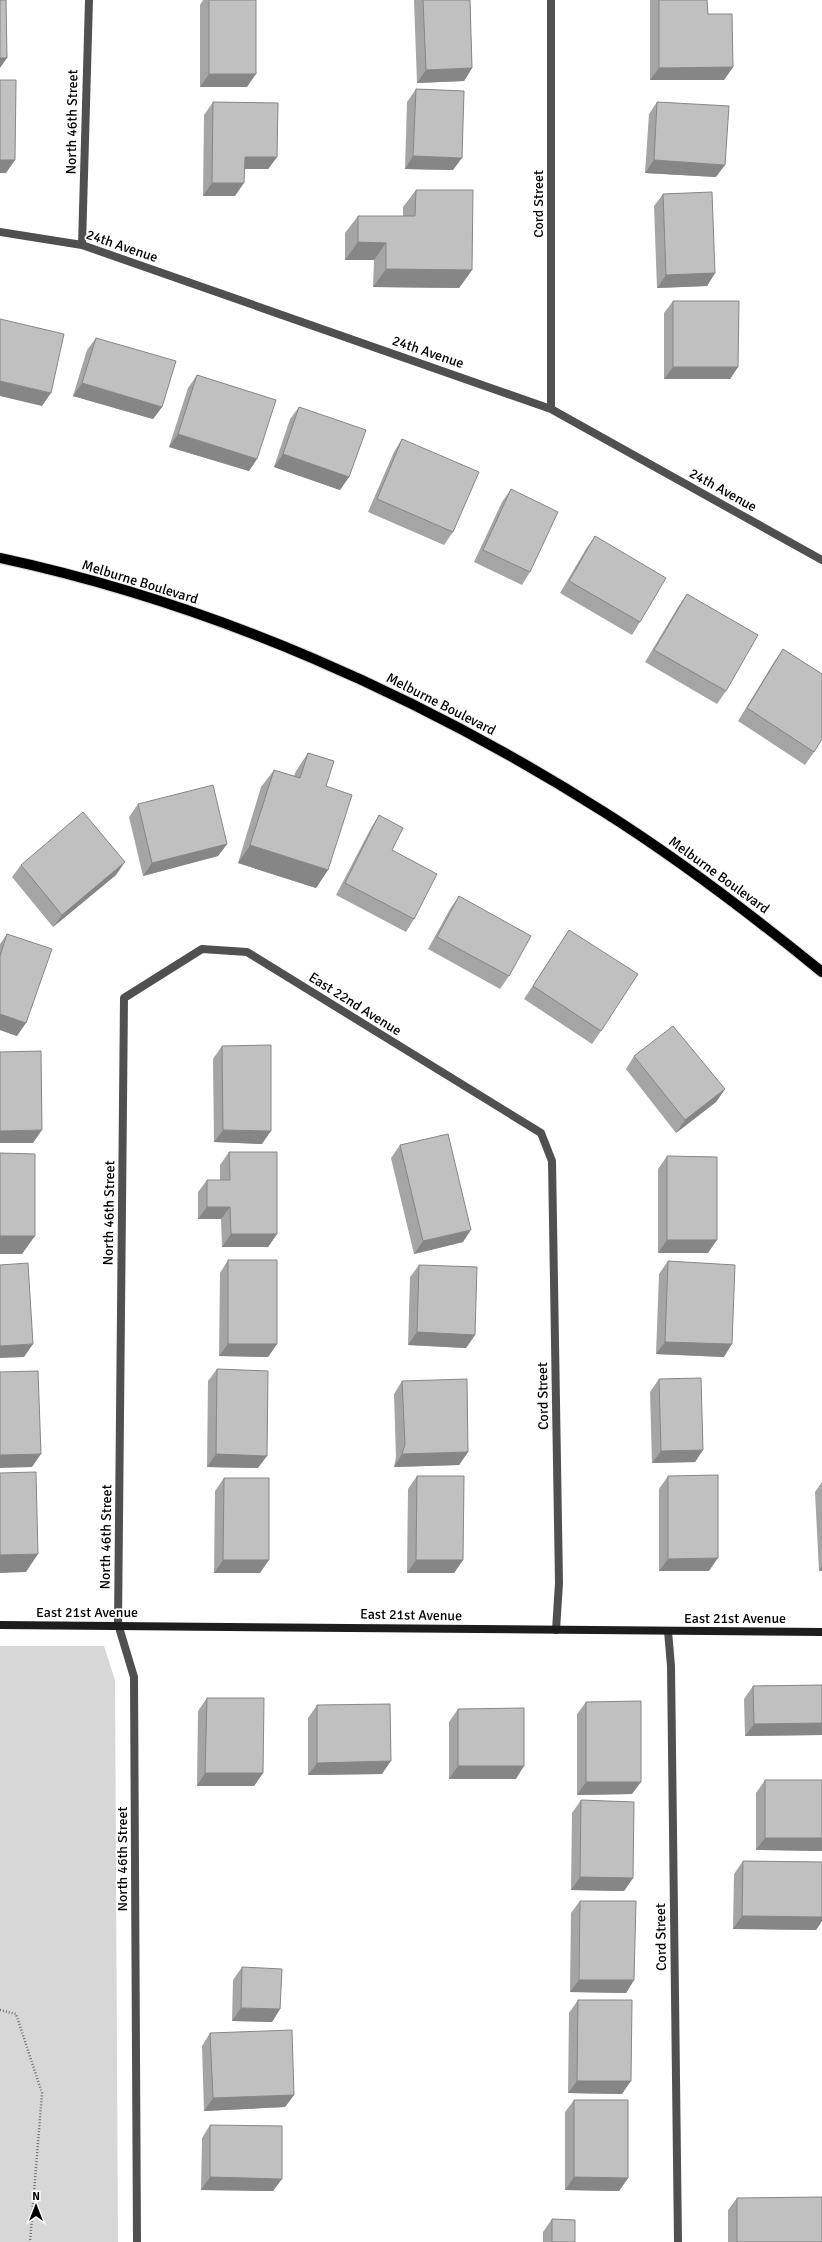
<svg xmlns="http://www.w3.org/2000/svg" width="822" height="2242" font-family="Signika,sans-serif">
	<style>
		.green { fill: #d7d7d7 }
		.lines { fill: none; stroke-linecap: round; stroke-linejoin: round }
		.primary-casing { stroke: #dbdbdb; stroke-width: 12 }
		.path { stroke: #727272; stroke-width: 2.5; stroke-dasharray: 1 2; stroke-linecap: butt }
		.street { stroke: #505050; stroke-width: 8 }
		.secondary { stroke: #1d1d1d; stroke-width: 8 }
		.primary { stroke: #000; stroke-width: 10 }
		.wall { fill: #a5a5a5 }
		.shaded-wall { fill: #868686 }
		.building { fill: #c0c0c0; stroke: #868686 }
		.labels { text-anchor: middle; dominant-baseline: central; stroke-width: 3.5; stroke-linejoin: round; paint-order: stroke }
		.street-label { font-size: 14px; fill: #000; stroke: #fff }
	</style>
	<rect width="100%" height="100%" fill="#fff"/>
	<path class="green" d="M0,1646H104L115,1680L118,2242H0Z"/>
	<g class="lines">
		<g class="primary-casing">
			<path id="primary" d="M0,558C214,604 419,695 604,812C680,860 752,915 822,972"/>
		</g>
		<path class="path" d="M0,2010L16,2014L42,2093L30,2242"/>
		<path class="street" d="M0,232L82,245L551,409L822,560
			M82,245L89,0
			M551,409V0
			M668,1631L671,1666L678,2242
			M137,2242L134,1677L118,1624L124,998L202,949L247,952L541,1133L552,1161L559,1583L556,1630"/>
		<path class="secondary" d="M0,1625L822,1632"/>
		<use href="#primary" class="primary"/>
	</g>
	<path class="wall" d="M203,0H256L247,87H200V5Z
		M414,0H470L472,68L464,81L417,83Z
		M650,0H707L708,14L733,67L724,80H650Z
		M416,89L453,170L405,169L407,102Z
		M213,102L277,157L268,169H245L235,196H203L204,115Z
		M657,102L716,177L645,173L649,114Z
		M416,190L472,270L459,288L373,287L374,260H345V233L358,216H403V207Z
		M663,194L715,273L707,286L657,288L654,206Z
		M673,301L738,367L730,379H664V313Z
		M96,338L162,407L153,419L73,396L87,350Z
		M197,375L257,459L249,471L169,447L188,388Z
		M299,407L349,477L340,490L274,467L290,419Z
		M402,439L453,532L444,545L368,512L394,452Z
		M511,489L530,572L522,585L474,562L502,502Z
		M595,536L640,622L632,635L560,593L586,549Z
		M687,594L726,691L717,704L645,662L678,607Z
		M783,649L814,752L805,765L738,721L774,662Z
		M308,753L326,786L328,870L316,888L238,863L261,787L274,770L294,776L296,771Z
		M138,804L227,844L218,856L143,876L129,817Z
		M379,815L414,919L406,932L336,895L371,828Z
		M21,865L116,875L53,927L12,877Z
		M459,896L509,976L500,989L428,949L450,909Z
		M569,930L601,1031L592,1044L524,999Z
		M7,934L17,1036L0,1030V944Z
		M222,1046L262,1144L214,1142L213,1059Z
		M634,1056L725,1089L716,1102L676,1133L626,1069Z
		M400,1145L463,1242L414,1254L391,1158Z
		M229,1152L277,1234L268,1247H222L221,1219H198V1192L207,1180H220V1165Z
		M667,1156L708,1253H658V1169Z
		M228,1260L277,1344L268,1357L219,1356L220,1273Z
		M668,1261L724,1357L656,1354L659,1274Z
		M419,1265L475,1335L466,1348L408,1345L410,1277Z
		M217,1369L258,1468L207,1467L208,1381Z
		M659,1379L703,1450L695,1462L652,1463L650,1392Z
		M402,1381L468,1452L459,1465L394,1467L396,1457L394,1394Z
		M417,1476L463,1560L454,1573H407L408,1489Z
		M668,1476L709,1571H659V1489Z
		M224,1478L260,1573H214L215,1491Z
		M822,1482V1571H819L815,1492Z
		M822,1685V1735L745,1736L744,1699L753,1686Z
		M207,1698L263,1773L254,1786H197L198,1711Z
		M586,1702L632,1794L577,1795V1714Z
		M317,1705L382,1774L308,1775V1718Z
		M458,1709L516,1779H449V1722Z
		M765,1780H822V1851L756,1850V1793Z
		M581,1800L633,1878L624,1891L571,1890L572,1813Z
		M743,1861L822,1862V1921L816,1930L733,1929L734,1874Z
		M580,1901L634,1980L626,1993L570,1992L571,1913Z
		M242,1967L280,2009L272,2022L232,2021L233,1980Z
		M578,2000L622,2094L568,2093L569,2013Z
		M210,2033L294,2095L285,2107L204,2111L202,2046Z
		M574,2100L628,2178L619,2191L565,2190V2112Z
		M210,2125L273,2191L201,2190L202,2138Z
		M737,2198L822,2242H728V2210Z
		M552,2219L575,2242H543V2232Z"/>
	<path class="shaded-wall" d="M0,58H7L0,68Z
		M733,67L724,80H650L659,68Z
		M472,68L464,81L417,83L426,70Z
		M209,74H256L247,87H200Z
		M413,156L462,158L453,170L405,169Z
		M245,157H277L268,169H236Z
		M0,160H15L6,173H0Z
		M654,160L725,165L716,177L645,173Z
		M212,183H244L235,196H203Z
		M358,242L386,243L374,260H345Z
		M386,269L472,270L459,288L373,287Z
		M715,273L707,286L657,288L666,275Z
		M673,367H738L730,379H664Z
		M0,381L51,393L42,406L0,396Z
		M82,383L162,407L153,419L73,396Z
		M178,434L257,459L249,471L169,447Z
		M283,454L349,477L340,490L274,467Z
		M227,844L218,856L143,876L152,863Z
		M250,845L328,870L316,888L238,863Z
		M125,862L116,875L53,927L62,915Z
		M0,1014L26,1023L17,1036L0,1030Z
		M725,1089L716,1102L676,1133L685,1120Z
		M42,1130L33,1143H0V1131Z
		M223,1130L271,1131L262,1144L214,1142Z
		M207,1207H230L221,1219H198Z
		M471,1230L463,1242L414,1254L423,1241Z
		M231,1234H277L268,1247H222Z
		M0,1236H35L22,1254H0Z
		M667,1240H717L708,1253H658Z
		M417,1332L475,1335L466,1348L408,1345Z
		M665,1342L732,1344L724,1357L656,1354Z
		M33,1344L24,1357L0,1358V1346Z
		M228,1344H277L268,1357L219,1356Z
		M703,1450L695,1462L652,1463L661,1451Z
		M468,1452L459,1465L394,1467L402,1454Z
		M41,1454L32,1467L0,1468V1455Z
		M216,1454L267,1456L258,1468L207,1467Z
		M38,1554L26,1572L0,1573V1555Z
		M718,1558L709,1571H659L668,1559Z
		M223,1560H269L260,1573H214Z
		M416,1560H463L454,1573H407Z
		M822,1567V1571H819Z
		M822,1723V1735L745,1736L754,1724Z
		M391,1761L382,1774L308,1775L317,1763Z
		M458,1766H524L516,1779H449Z
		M205,1773H263L254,1786H197Z
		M586,1782H641L632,1794L577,1795Z
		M765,1838H822V1851L756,1850Z
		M580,1877L633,1878L624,1891L571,1890Z
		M742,1916L822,1917V1921L816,1930L733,1929Z
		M579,1980H634L626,1993L570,1992Z
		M241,2008L280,2009L272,2022L232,2021Z
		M577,2081H631L622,2094L568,2093Z
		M294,2095L285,2107L204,2111L213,2098Z
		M210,2177L282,2179L273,2191L201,2190Z
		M574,2177L628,2178L619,2191L565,2190Z"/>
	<path class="building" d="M0,0H6L7,58H0Z
		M209,0H256V74H209Z
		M423,0H470L472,68L426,70Z
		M659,0H707L708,14H732L733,67L659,68Z
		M0,80H16L15,160H0Z
		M416,89L464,91L462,158L413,156Z
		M213,102L278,103L277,157H245L244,183H212Z
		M657,102L729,106L725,165L654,160Z
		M416,190H473L472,270L386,269V243L358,242V216H415Z
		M712,192L715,273L666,275L663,194Z
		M673,301H739L738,367H673Z
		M0,319L64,334L51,393L0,381Z
		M96,338L176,361L162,407L82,383Z
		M197,375L276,400L257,459L178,434Z
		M299,407L366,430L349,477L283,454Z
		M402,439L479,472L453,532L377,499Z
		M511,489L558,512L530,572L483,550Z
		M595,536L666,578L640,622L569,581Z
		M687,594L758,635L726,691L654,650Z
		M783,649L822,674V739L814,752L747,708Z
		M308,753L334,761L326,786L352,795L328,870L250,845L274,770L300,778Z
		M213,785L227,844L152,863L138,804Z
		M83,812L125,862L62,915L21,865Z
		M379,815L403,828L392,850L437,874L414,919L345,883Z
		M459,896L531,936L509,976L437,937Z
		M569,930L638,974L601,1031L533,986Z
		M7,934L52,949L26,1023L0,1014V956Z
		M673,1026L725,1089L685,1120L634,1056Z
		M271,1045V1131L223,1130L222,1046Z
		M41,1051L42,1130L0,1131V1052Z
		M448,1134L471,1230L423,1241L400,1145Z
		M229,1152H277V1234H231L230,1207H207V1180H230Z
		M0,1153L35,1154V1236H0Z
		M667,1156L717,1157V1240H667Z
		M228,1260H277V1344H228Z
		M668,1261L735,1265L732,1344L665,1342Z
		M28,1263L33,1344L0,1346V1265Z
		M419,1265L477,1267L475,1335L417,1332Z
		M217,1369L268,1371L267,1456L216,1454Z
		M38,1371L41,1454L0,1455V1372Z
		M701,1378L703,1450L661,1451L659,1379Z
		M467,1379L468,1452L402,1454L405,1444L402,1381Z
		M36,1472L38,1554L0,1555V1473Z
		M718,1475V1558L668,1559V1476Z
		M417,1476H464L463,1560H416Z
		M224,1478H269V1560H223Z
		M822,1685V1723L754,1724L753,1686Z
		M207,1698H264L263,1773H205Z
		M641,1701V1782H586V1702Z
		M390,1704L391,1761L317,1763V1705Z
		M524,1708V1766H458V1709Z
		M765,1780H822V1838H765Z
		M581,1800L634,1802L633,1878L580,1877Z
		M743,1861L822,1862V1917L742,1916Z
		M580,1901H636L634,1980H579Z
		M242,1967L282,1969L280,2009L241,2008Z
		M578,2000H632L631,2081H577Z
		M292,2030L294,2095L213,2098L210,2033Z
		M574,2100H628V2178L574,2177Z
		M210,2125L282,2126V2179L210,2177Z
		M822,2197V2242H737V2198Z
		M552,2219L575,2220V2242H552Z"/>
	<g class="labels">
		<g class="street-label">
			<text transform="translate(72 122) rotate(-89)">North 46th Street</text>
			<text transform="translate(538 204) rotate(-90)">Cord Street</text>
			<text transform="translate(122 246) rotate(19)">24th Avenue</text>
			<text transform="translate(428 352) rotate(19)">24th Avenue</text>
			<text transform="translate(723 490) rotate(29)">24th Avenue</text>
			<text transform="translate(140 582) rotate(17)">Melburne Boulevard</text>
			<text transform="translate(441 704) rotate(27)">Melburne Boulevard</text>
			<text transform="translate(719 875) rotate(36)">Melburne Boulevard</text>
			<text transform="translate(355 1004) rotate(32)">East 22nd Avenue</text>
			<text transform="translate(109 1213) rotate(-89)">North 46th Street</text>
			<text transform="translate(543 1396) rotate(-91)">Cord Street</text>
			<text transform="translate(106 1537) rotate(-89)">North 46th Street</text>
			<text x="87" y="1612">East 21st Avenue</text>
			<text transform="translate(411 1615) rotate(1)">East 21st Avenue</text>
			<text x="735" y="1618">East 21st Avenue</text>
			<text transform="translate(122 1859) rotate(-90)">North 46th Street</text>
			<text transform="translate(661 1937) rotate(-91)">Cord Street</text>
		</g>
	</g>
	<g transform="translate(36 2206)" stroke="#ffffff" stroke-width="3" paint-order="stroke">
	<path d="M0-3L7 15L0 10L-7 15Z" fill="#000000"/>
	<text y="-6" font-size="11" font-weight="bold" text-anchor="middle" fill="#000000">N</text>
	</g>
</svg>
